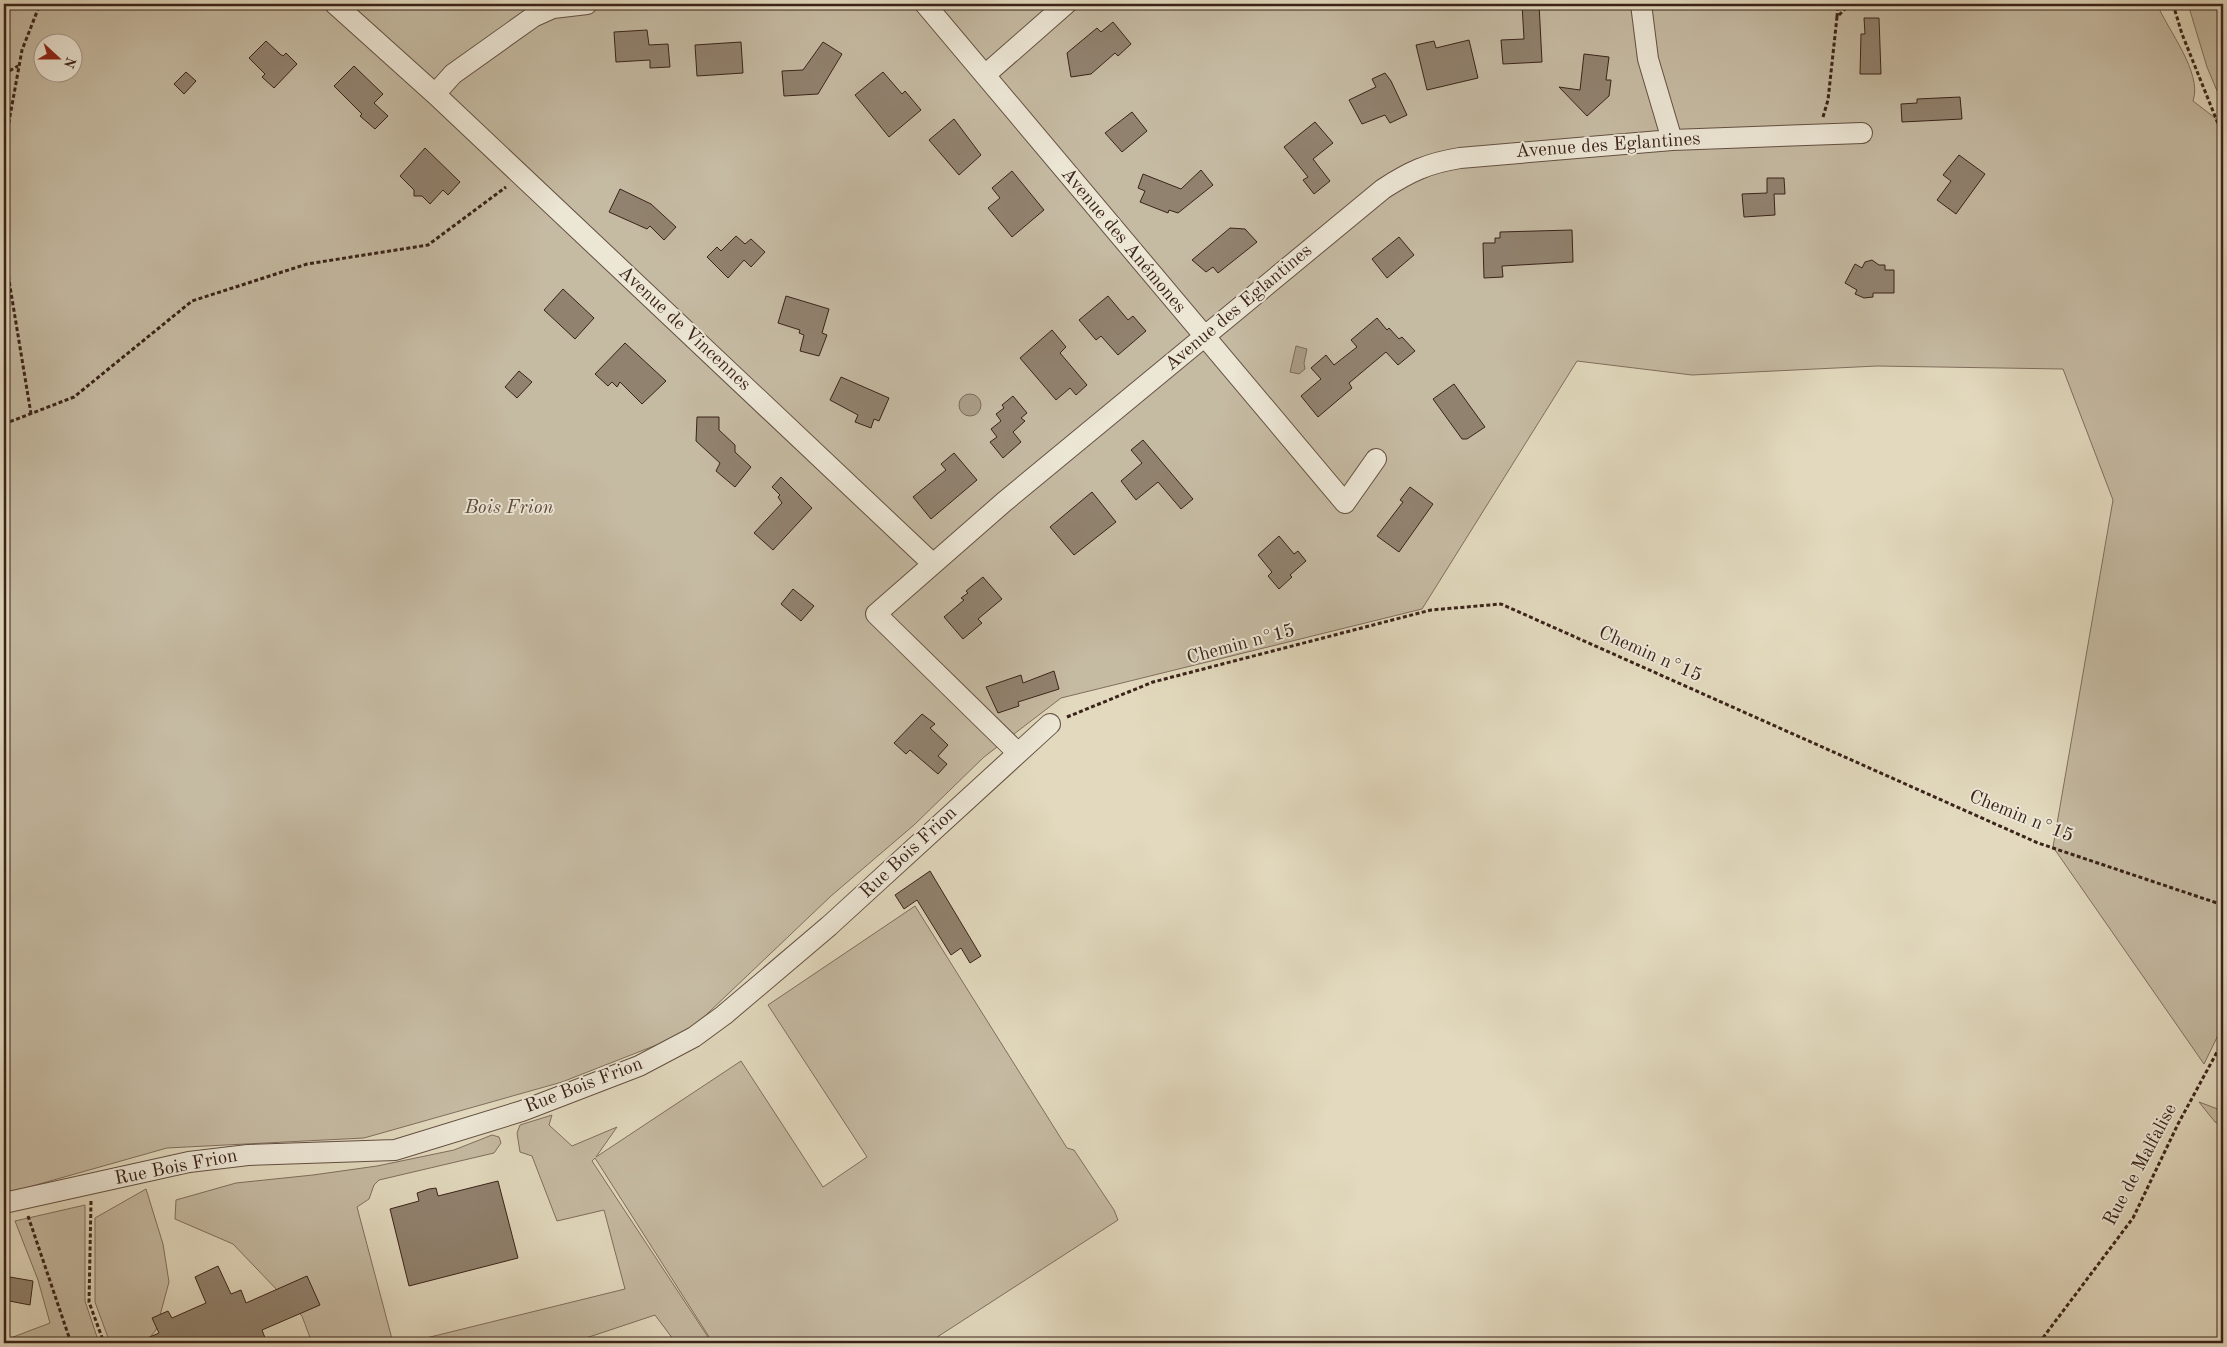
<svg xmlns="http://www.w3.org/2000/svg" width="2227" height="1347" font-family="'Old Standard TT',serif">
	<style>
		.green { fill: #c5baa2; stroke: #806e5e; fill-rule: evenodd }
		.water { fill: #a99b86; stroke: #7d6b5a }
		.building { fill: #91826f; stroke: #3a2319 }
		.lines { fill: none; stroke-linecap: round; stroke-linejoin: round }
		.minor-casing { stroke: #645042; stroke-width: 22 }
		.path { stroke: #3a2319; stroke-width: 3; stroke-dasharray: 4 2.5; stroke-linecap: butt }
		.minor { stroke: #ece6d5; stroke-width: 20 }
		.labels { text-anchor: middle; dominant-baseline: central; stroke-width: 4; stroke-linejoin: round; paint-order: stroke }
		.street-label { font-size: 19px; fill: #3a2319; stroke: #ece6d5 }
		.park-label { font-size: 19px; font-style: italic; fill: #5d493b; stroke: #ece6d5 }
	</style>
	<rect width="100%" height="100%" fill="#e2d9be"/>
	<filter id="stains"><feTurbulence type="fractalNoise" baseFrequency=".004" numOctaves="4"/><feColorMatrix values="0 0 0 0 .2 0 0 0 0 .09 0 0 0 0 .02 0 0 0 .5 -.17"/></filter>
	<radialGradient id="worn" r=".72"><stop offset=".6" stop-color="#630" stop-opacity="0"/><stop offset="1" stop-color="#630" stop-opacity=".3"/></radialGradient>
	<path class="green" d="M4,4H2157C2167,29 2203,73 2193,101L2223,124V1025L2204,1064L2053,847L2113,500L2063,369L1877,366L1692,375L1577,361L1422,609L1061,698L984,757L914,825L831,896L687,1033L562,1082L364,1138L167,1148L4,1194ZM42,42H72V72H42Z
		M2188,4H2223V105L2207,67Z
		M915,906L1067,1148L1074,1150L1114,1210L1118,1220L928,1343H713L595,1158L592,1161L712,1343H676L655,1315L571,1343H312L302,1316L233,1244L175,1219L176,1200L236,1183L313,1175L377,1166L454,1150L492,1135L499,1137L501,1143L494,1153L379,1180L374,1185L369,1199L357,1207L392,1339H422L625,1289L604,1210L557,1221L532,1156L520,1152L517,1133L520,1125L552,1115L549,1125L572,1146L617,1127L596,1157L741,1061L823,1187L867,1157L768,1005Z
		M2199,1102L2223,1111V1127L2215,1122Z
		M146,1189L163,1244L169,1282L156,1330L145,1343H110L95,1302V1218Z
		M85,1205V1301L99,1343H7L8,1339L50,1323L38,1280L15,1221Z"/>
	<path class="water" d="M1296,346L1307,349L1304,363L1305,369L1299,374L1290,372Z
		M959 405a11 11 0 1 1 22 0a11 11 0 1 1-22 0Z"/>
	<path class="building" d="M1522,4H1539L1542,62L1503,64L1501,40L1524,39Z
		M1864,18H1879L1881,74H1860L1861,34H1865Z
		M1113,22L1131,44L1118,56L1115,53L1091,74L1071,77L1067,53L1097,28L1101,32Z
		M647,30L649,45L668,44L670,67L650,68V60L616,62L614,32Z
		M1469,40L1478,78L1427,90L1416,45L1434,41L1436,48Z
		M266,41L280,54L283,56L286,53L297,64L274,88L262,77L265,74L249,58Z
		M741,42L743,73L697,76L695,45Z
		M823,42L842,54L818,94L784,96L782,71L803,70Z
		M1584,54L1609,57L1606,80H1611L1609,96L1587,116L1559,87L1580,90Z
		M354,66L383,94L374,103L388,116L375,129L360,116L362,114L334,86Z
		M186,72L196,81L184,94L174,84Z
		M883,72L902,94L905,91L921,110L889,137L855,95Z
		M1385,73L1391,81L1407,115L1390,123L1385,115L1362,124L1349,100L1376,87L1372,79Z
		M1960,97L1962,119L1902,122L1901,104L1917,103V99Z
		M1132,112L1147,131L1122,152L1105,133Z
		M954,119L981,155L959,175L929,140Z
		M1315,122L1333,143L1313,159L1330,181L1314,194L1303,180L1308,177L1284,147Z
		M425,148L460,182L448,195L443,190L430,204L422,196H414V190L400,176Z
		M1959,155L1985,174L1956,214L1937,200L1951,181L1943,175Z
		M1201,170L1213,185L1178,213L1169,210L1168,213L1140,202L1145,191L1138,188L1143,174L1181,189Z
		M1012,171L1044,210L1012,237L988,208L1000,198L992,188Z
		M1767,178H1784L1785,194H1774L1775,215L1744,217L1742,194L1767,193Z
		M620,189L651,204L676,227L664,240L650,226L647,229L609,212Z
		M1230,228L1245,229L1257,242L1218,273L1213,267L1206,272L1192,260Z
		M1572,230L1573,262L1502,266L1503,277L1484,278L1483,243H1495V238H1500V232Z
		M736,236L745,244L751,239L765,252L751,267L744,260L728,278L707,257L717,247L721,251Z
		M1399,237L1414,255L1387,278L1372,259Z
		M1872,260L1879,265H1885V270H1894V293H1873V297L1864,298L1855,294L1857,290L1845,283L1855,264L1862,268L1865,262Z
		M563,289L594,318L575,339L544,310Z
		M786,296L829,309L822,333L827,335L819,356L800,351L804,335L799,333L800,330L778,323Z
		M1108,296L1128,320L1133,316L1146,331L1118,355L1101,336L1096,340L1079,320Z
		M1377,318L1387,330L1389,328L1399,339L1402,337L1415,351L1398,365L1386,352L1349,383L1352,388L1318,417L1301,396L1321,379L1311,368L1326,355L1334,365L1357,347L1351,340Z
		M1052,330L1066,347L1060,353L1087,385L1076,395L1070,388L1056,400L1020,358Z
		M625,343L666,381L642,404L620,382L617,387L612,382L608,386L595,374Z
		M519,371L532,382L517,398L505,387Z
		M841,377L889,398L879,421L874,419L871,428L855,422L858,415L830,400Z
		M1454,384L1485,427L1467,439H1462L1433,399Z
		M1013,396L1027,413L1021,418L1025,421L1013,432L1021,442L1003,458L990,442L997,437L991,429L1001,421L996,414L1004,408L1002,405Z
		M697,417H719V430L735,445V452L751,467L735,487L716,471L720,463L696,441Z
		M1143,440L1193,499L1181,509L1158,482L1136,500L1121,481L1142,463L1131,450Z
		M954,453L977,480L931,519L913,497L946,470L941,464Z
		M781,477L812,508L773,550L754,533L782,503L778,497L780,495L772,487Z
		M1410,487L1433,504L1399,552L1377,536L1403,502L1400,500Z
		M1092,492L1116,522L1074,555L1050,527Z
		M1279,536L1294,554L1298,551L1306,561L1290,575L1292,577L1279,589L1268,576L1272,572L1258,555Z
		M983,577L1002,599L978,619L982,623L963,639L944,617L964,600L961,598L968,593L966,591Z
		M793,589L814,606L801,621L781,604Z
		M1054,671L1059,689L1018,702L1019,706L998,713L986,687L1021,675L1023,683Z
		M922,714L935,724L930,728L948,745L938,756L947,764L938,774L910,750L906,754L894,743Z
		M930,871L981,956L970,963L961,948L951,955L917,900L904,909L895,895Z
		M498,1181L518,1258L409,1286L390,1209L419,1201L417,1193L429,1189L436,1188L438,1196Z
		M218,1266L231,1294L241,1290L246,1303L307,1276L320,1305L262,1330L267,1343H136L159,1333L152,1318L168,1311L172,1318L206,1303L195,1277Z
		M4,1276L33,1281L30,1305L4,1300Z"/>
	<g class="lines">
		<g class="minor-casing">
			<path id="minor" d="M335,4L435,94L933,564
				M925,4L1345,503L1376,459
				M1641,4L1648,59L1672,140
				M985,75L1066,4
				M435,94L453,74L533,17L553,8L587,4
				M1018,753L876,614L1004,502L1383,189C1409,172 1428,163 1460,158L1672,140L1862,133
				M4,1203L189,1162L248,1155L395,1150L522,1111L639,1066L694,1037L724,1015L829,926L1050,724"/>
		</g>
		<path class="path" d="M2173,4L2182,34L2223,136
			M1837,17L1838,4
			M4,74L18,66
			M1823,117L1828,100L1837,17L1850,4
			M4,149L22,50L40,4
			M4,250L31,414
			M4,424L74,397L192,301L307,264L428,245L506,187
			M1067,717L1153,682L1431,610L1501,604L2038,843L2223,905
			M91,1201L89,1302L104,1343
			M28,1216L71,1343
			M2039,1343L2133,1218L2178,1124L2223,1041"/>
		<use href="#minor" class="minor"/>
	</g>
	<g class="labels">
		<g class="street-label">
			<text transform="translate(1608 146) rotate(-4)">Avenue des Eglantines</text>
			<text transform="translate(1123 241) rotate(50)">Avenue des Anémones</text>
			<text transform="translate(1239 308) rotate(-40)">Avenue des Eglantines</text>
			<text transform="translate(684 329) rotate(43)">Avenue de Vincennes</text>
			<text transform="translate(1241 645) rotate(-15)">Chemin n°15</text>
			<text transform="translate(1650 655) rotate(24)">Chemin n°15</text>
			<text transform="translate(2021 817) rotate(22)">Chemin n°15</text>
			<text transform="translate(909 853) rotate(-43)">Rue Bois Frion</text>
			<text transform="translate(584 1086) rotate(-21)">Rue Bois Frion</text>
			<text transform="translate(2141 1165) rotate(-62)">Rue de Malfalise</text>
			<text transform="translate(176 1168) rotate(-11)">Rue Bois Frion</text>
		</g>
		<g class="park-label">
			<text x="509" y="508">Bois Frion</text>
		</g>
	</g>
	<rect width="2227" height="1347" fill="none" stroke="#e2d9be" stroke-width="20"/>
	<rect x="5" y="5" width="2217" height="1337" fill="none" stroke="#3a2319" stroke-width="2.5"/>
	<rect x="10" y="10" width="2207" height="1327" fill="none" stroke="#3a2319"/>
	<g transform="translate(58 58) rotate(111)"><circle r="24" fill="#ece6d5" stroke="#a5988a"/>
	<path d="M0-4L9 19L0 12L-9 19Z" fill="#8f2418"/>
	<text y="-8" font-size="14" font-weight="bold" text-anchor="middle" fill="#3a2319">N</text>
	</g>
	<rect width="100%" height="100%" filter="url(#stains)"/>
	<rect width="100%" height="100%" fill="url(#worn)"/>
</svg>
